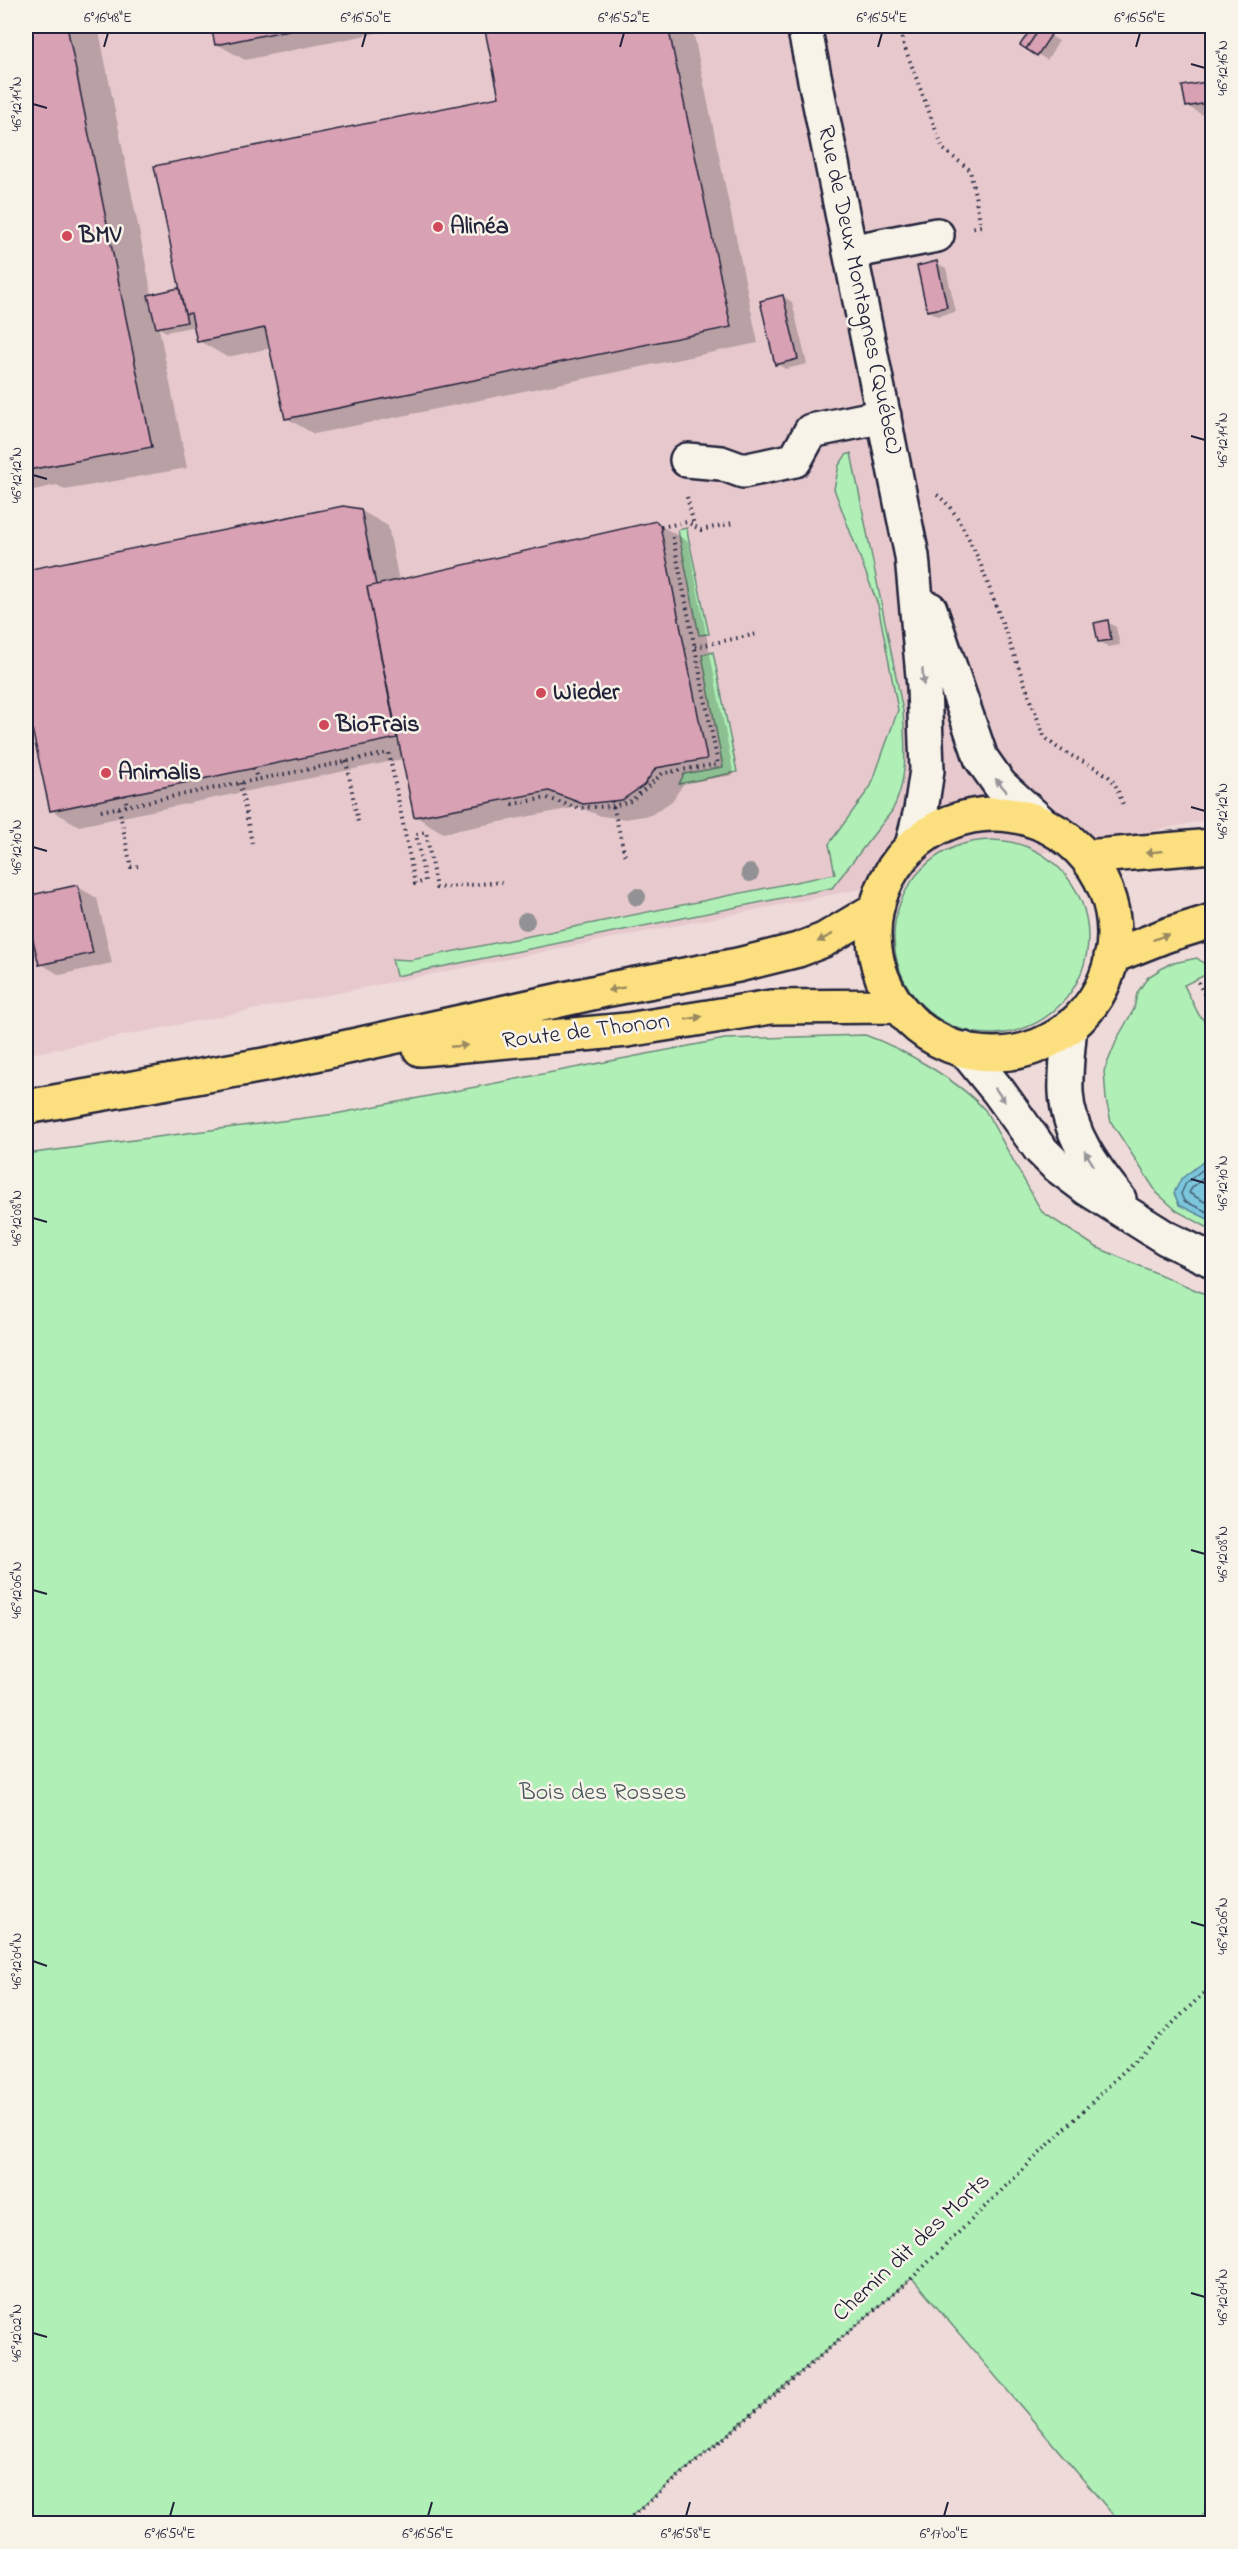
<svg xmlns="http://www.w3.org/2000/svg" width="1238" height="2549" font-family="'Indie Flower',sans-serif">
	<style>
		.built { fill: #e7c9cd }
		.green { fill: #b0f0b7; stroke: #698979; stroke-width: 1.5 }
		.water { fill: #7bc6db; stroke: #57849b; stroke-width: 1.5 }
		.shadow { fill: #0003 }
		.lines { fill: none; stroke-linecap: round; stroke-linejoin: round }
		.shore { stroke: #46647b; stroke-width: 1.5 }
		.building { fill: #d8a1b4; stroke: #22223b; stroke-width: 1.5 }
		.minor-casing { stroke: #22223b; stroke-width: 38 }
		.major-casing { stroke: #22223b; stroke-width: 38 }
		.path { stroke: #22223b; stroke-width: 4; stroke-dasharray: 1.5 4.5; stroke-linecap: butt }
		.minor { stroke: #f7f3e8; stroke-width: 33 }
		.major { stroke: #fce080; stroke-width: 33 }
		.tree { fill: #929193 }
		.oneway { fill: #97959a }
		.oneway2 { fill: #9a8a61 }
		.ticks { fill: none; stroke: #22223b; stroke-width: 2 }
		.poi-dot { fill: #d1495b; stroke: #f7f3e8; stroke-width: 2 }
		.labels { text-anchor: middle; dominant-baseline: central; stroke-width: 5; stroke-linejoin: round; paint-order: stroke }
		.poi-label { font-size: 24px; font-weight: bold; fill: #22223b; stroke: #f7f3e8; text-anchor: start }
		.street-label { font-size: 24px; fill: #22223b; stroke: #f7f3e8 }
		.park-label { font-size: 24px; fill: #46565a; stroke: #f7f3e8 }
		.neatline { fill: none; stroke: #22223b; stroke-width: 2 }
		.ticks-label { font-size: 15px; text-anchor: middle; fill: #22223b }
	</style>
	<rect width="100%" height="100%" fill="#eedad8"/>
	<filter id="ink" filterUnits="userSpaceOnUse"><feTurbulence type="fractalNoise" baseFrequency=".0167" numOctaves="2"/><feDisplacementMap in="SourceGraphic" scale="12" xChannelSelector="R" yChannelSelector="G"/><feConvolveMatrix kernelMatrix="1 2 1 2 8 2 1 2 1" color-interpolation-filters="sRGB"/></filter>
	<g filter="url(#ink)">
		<path class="built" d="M26,26H1212V819L26,1055Z"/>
		<path class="green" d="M851,453L903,711C905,745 909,779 892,811L832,888L396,976L392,959L411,960L835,874L829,844L871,786L898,710L878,605L834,489L839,465L846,455Z
			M687,528L688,536L709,634L699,635L678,530Z
			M713,652L737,772L679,784L684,774L723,767L702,655Z
			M894 937a97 97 0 1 1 194 0a97 97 0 1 1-194 0Z
			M1197,958L1212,970V984L1207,974L1184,985L1199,1015L1212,1029V1230L1177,1211L1157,1193L1111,1122L1106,1099L1104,1071L1118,1037L1134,1009L1137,993L1148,977L1169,964Z
			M865,1035C902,1048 959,1081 985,1110L1042,1212L1096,1247L1212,1297V2504L1196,2523H1120L912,2278L623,2523H26V1154L335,1114L725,1039Z"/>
		<path class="water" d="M1212,1155V1221L1179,1205L1174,1193L1181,1179Z"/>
		<path class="shadow" d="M26,26H98L152,295L181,289L501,98L486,26H692L758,343L314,434L286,418L271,348L227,357L199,341L196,326L166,332L159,328L187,468L65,490L57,485L34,490L26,485Z
			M213,26H411L245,60L217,44Z
			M860,26H919L877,35Z
			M1034,26L1059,41L1047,60L1022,45Z
			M1212,83V116L1206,117L1187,106L1184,87Z
			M937,263L946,268L956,312L937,316L928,310Z
			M783,296L792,302L807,364L786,369L776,364Z
			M343,508L360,510L388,526L399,581L656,523L684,539L688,542L734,775L684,783L672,801L651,815L625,819L601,816L578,807L443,833L415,816L403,759L79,826L51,810L26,694V571Z
			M1107,622L1116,627L1120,645L1109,647L1099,642Z
			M78,887L97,898L112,963L60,975L41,964L37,950L31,963L26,967V898Z"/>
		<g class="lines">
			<path class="shore" d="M1212,1162L1186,1183L1181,1194L1184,1201L1212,1214
				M1212,1170L1192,1188L1189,1193L1212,1206"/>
		</g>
		<path class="building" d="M26,26H67L152,447L28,470L26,457Z
			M211,26H309L215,45Z
			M484,26H668L731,327L285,419L265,328L197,342L191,313L185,314L154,166L499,97Z
			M1033,26L1040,28L1026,49L1020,45Z
			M1040,28L1051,35L1037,56L1026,49Z
			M1212,81V102L1186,107L1182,86Z
			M937,261L947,307L927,311L917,266Z
			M179,288L187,322L156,328L148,295Z
			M783,295L798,359L775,365L760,301Z
			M343,506L361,509L376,585L367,587L397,738L50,811L26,701V570Z
			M656,521L660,525L707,759L656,768L644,785L622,800L583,804L549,791L414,817L367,587Z
			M1108,620L1111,640L1098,642L1094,623Z
			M78,885L93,953L39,965L32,936L26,937V896Z"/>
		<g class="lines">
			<g class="minor-casing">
				<path id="minor" d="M804,26L912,556L924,687L927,770L921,810L912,846
					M850,252L937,235
					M687,460L721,463L743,471L795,460L811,431L884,416
					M930,609L981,758L1000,785L1044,825
					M1070,1026C1068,1048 1065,1070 1066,1092C1068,1134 1094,1168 1119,1199
					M964,1049L999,1092L1040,1149L1056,1165L1088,1189L1166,1238L1212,1260"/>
			</g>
			<g class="major-casing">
				<path id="major" d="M874 934a120 120 0 1 1 240 0a120 120 0 1 1-240 0Z
					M1086,857L1212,846
					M1111,957L1167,935L1212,921
					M420,1049L627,1030L771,1007L898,1006
					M26,1107L275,1063L610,989L738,965L798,950L824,940L876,909"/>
			</g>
			<path class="path" d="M900,26L902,40L943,149L970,170L981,226L970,228
				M937,495C957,509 968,538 979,560L1044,736C1063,758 1103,765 1114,783C1118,789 1120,797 1123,804
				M687,497L694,525
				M661,527L687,522L701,530L733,523
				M695,647L757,634
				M346,761L358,822
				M254,768L257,779
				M240,783L252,843
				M125,795L127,806
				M612,801L625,856
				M512,804L547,798L578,808L613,806L631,801L663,773L718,764L672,533
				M119,808L131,867L138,866
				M101,811L389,753L415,884L425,881L416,834L426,832L436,888L502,882
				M1198,982L1212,1009
				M623,2524L912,2278L1212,1985"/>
			<use href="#minor" class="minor"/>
			<use href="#major" class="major"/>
		</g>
		<g class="tree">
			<circle cx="750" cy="873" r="9"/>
			<circle cx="637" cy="897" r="9"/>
			<circle cx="526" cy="921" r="9"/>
		</g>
		<defs><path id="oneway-solid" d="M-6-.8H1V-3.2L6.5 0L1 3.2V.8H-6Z" transform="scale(1.5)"/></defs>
		<g class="oneway">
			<use href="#oneway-solid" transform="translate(923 677) rotate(86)"/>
			<use href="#oneway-solid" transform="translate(1001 785) rotate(-131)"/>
			<use href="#oneway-solid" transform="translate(1000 1095) rotate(54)"/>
			<use href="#oneway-solid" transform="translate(1089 1158) rotate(-122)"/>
		</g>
		<g class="oneway2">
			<use href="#oneway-solid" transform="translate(1154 852) rotate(174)"/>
			<use href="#oneway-solid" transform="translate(1161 937) rotate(-20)"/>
			<use href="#oneway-solid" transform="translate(825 938) rotate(153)"/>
			<use href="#oneway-solid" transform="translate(616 989) rotate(170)"/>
			<use href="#oneway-solid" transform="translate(694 1018) rotate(-10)"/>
			<use href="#oneway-solid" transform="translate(459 1046) rotate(-5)"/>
		</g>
	</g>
	<path class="ticks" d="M104,47L108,33M362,47L366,33M620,47L624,33M878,47L882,33M1136,47L1140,33M1191,64L1205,68M33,104L47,108M1191,436L1205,440M33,475L47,479M1191,807L1205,811M33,847L47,851M1191,1179L1205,1183M33,1218L47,1222M1191,1550L1205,1554M33,1590L47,1594M1191,1922L1205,1926M33,1961L47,1966M1191,2293L1205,2297M33,2333L47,2337M170,2516L174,2502M428,2516L432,2502M686,2516L690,2502M944,2516L948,2502"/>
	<g class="poi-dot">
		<circle cx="438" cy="227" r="6"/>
		<circle cx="67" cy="236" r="6"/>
		<circle cx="541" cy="693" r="6"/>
		<circle cx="324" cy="725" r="6"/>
		<circle cx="106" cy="773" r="6"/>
	</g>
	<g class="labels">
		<g class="poi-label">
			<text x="450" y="227">Alinéa</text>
			<text x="79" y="236">BMV</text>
			<text x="553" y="693">Wieder</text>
			<text x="336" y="725">BioFrais</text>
			<text x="118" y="773">Animalis</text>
		</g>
		<g class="street-label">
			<text transform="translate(859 290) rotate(78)">Rue de Deux Montagnes (Québec)</text>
			<text transform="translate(586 1032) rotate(-7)">Route de Thonon</text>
			<text transform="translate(912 2248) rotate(-43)">Chemin dit des Morts</text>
		</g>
		<g class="park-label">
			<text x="603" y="1793">Bois des Rosses</text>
		</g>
	</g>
	<rect width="1238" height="2549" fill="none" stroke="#f7f3e8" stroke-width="66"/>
	<rect x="33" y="33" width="1172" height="2483" class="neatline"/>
	<g class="ticks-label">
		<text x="108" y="22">6°16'48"E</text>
		<text x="366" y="22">6°16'50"E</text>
		<text x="624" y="22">6°16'52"E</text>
		<text x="882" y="22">6°16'54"E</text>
		<text x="1140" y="22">6°16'56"E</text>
		<text transform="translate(1222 68) rotate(-90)" y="5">46°12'16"N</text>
		<text transform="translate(16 104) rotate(-90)" y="5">46°12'14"N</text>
		<text transform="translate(1222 440) rotate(-90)" y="5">46°12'14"N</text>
		<text transform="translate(16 475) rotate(-90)" y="5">46°12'12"N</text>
		<text transform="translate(1222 811) rotate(-90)" y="5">46°12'12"N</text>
		<text transform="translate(16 847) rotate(-90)" y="5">46°12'10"N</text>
		<text transform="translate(1222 1183) rotate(-90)" y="5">46°12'10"N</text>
		<text transform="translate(16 1218) rotate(-90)" y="5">46°12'08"N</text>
		<text transform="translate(1222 1554) rotate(-90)" y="5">46°12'08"N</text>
		<text transform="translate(16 1590) rotate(-90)" y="5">46°12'06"N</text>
		<text transform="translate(1222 1926) rotate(-90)" y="5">46°12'06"N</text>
		<text transform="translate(16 1961) rotate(-90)" y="5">46°12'04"N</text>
		<text transform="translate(1222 2297) rotate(-90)" y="5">46°12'04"N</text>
		<text transform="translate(16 2333) rotate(-90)" y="5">46°12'02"N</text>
		<text x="170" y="2538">6°16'54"E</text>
		<text x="428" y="2538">6°16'56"E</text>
		<text x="686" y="2538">6°16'58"E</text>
		<text x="944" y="2538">6°17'00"E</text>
	</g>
</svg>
